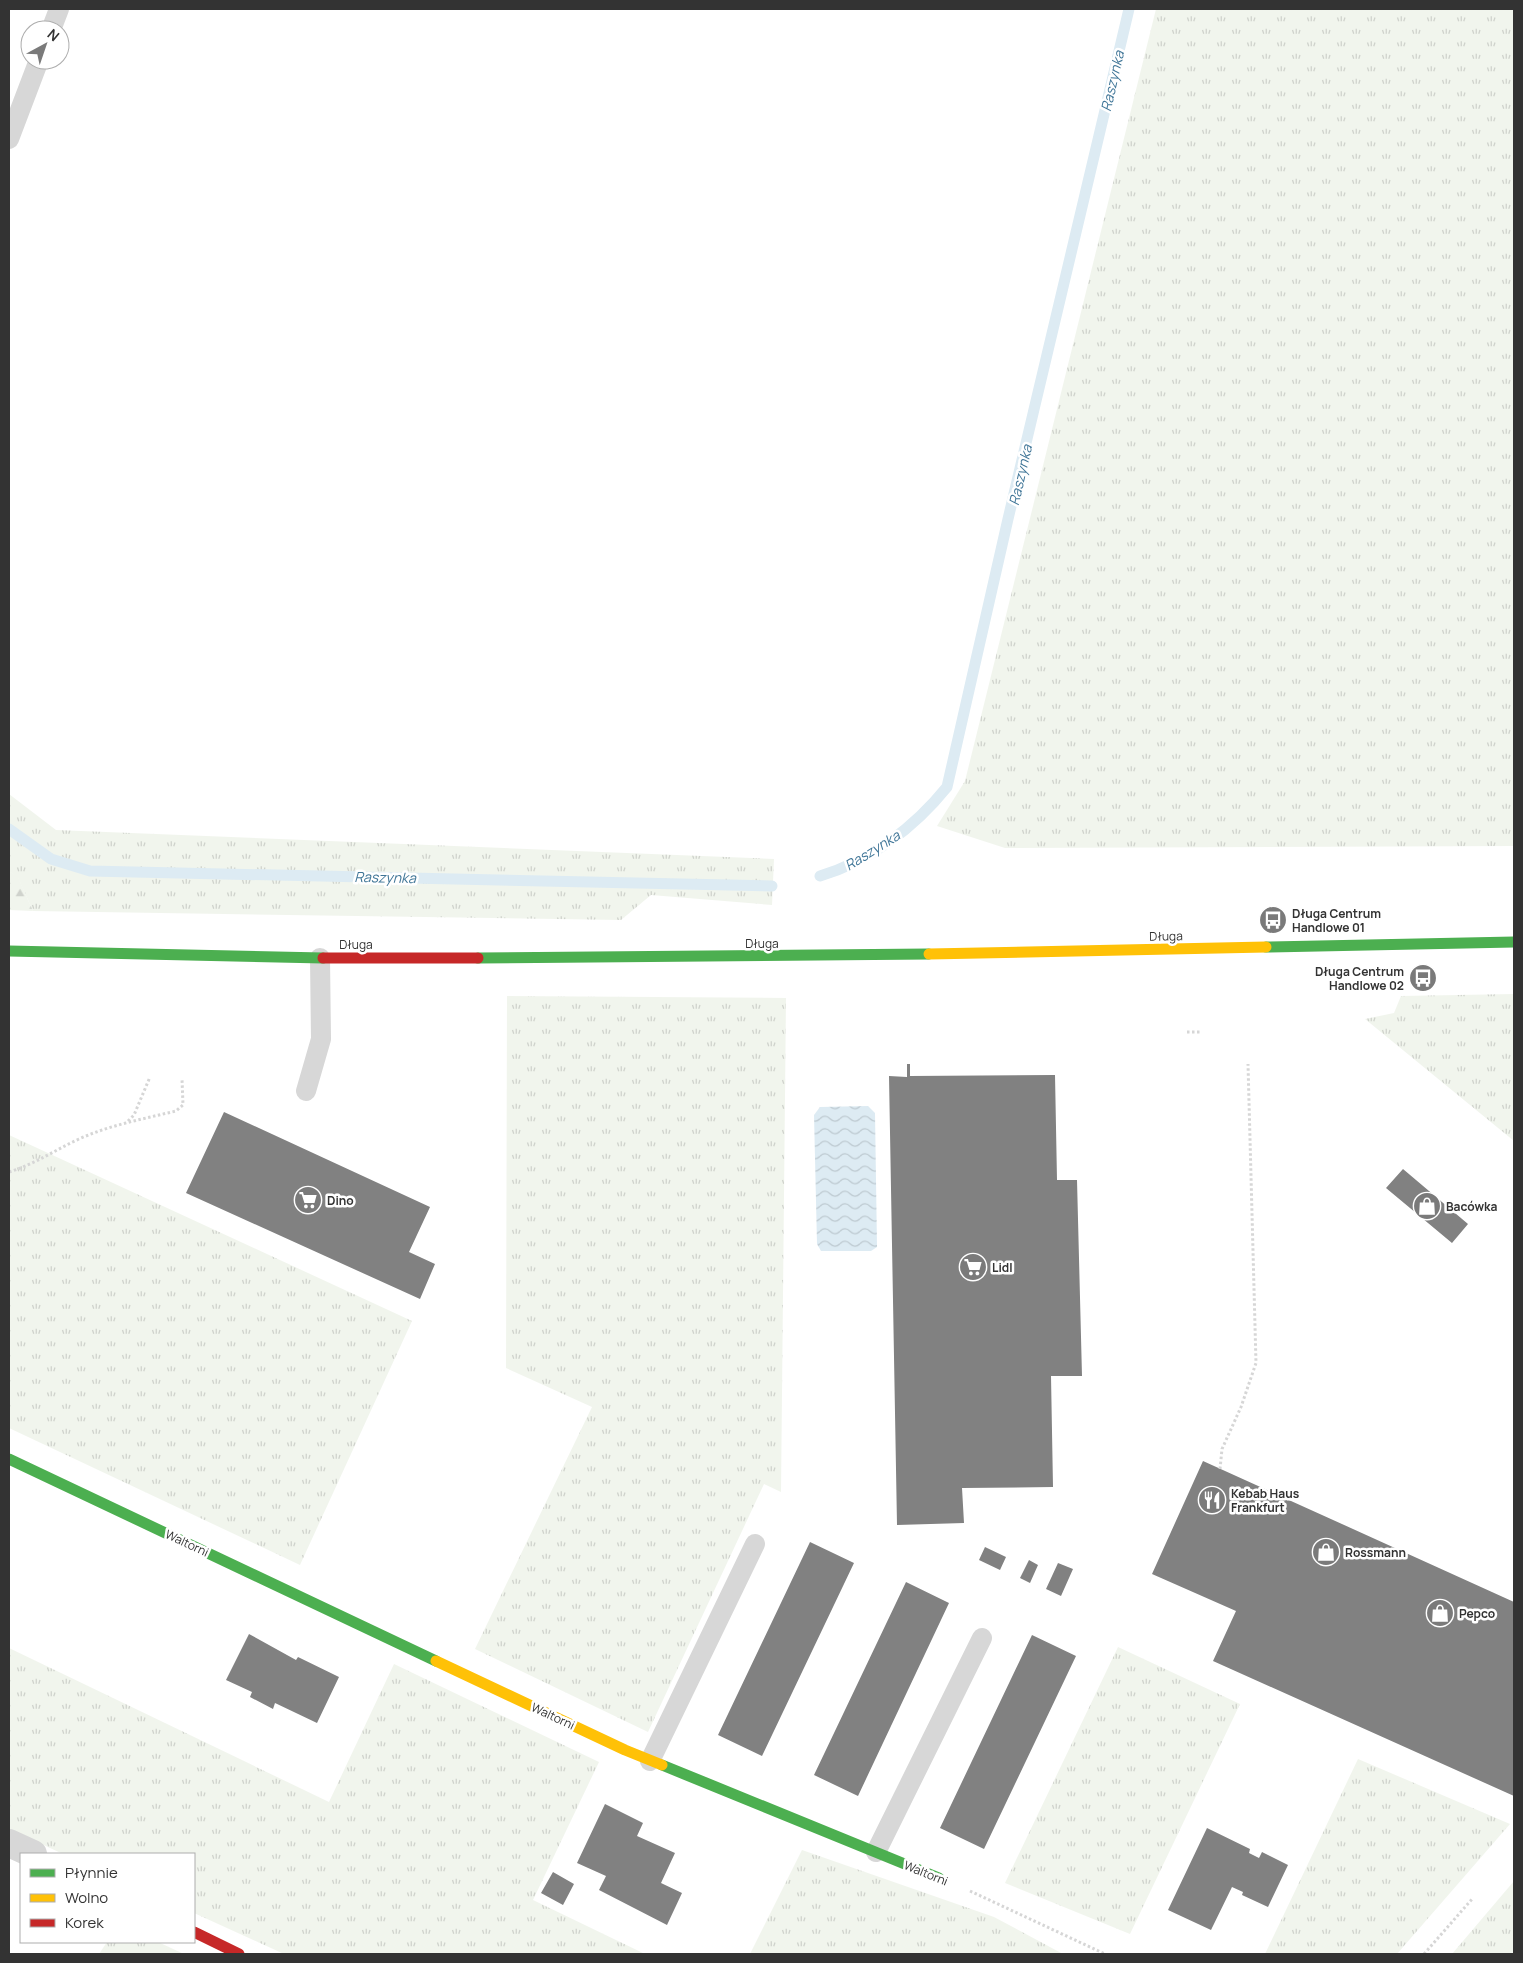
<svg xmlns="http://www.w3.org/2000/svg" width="1523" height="1963" font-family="Manrope,sans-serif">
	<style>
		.grass { fill: url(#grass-tufts) }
		.forest { fill: url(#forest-firs) }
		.water { fill: url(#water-waves) }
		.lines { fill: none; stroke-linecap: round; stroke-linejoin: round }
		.stream { stroke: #ddebf3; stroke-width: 11 }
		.building { fill: #818181 }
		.path { stroke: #d6d6d6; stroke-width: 3; stroke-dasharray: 2.5 2.5; stroke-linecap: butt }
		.lane { stroke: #d7d7d7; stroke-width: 20 }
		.street { stroke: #d7d7d7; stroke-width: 28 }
		.fast { stroke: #4caf50; stroke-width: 11 }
		.slow { stroke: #ffc107; stroke-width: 11 }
		.jam { stroke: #c62828; stroke-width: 11 }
		.labels { text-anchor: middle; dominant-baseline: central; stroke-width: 5; stroke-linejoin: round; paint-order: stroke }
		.poi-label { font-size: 12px; font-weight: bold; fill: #333; stroke: #fff; text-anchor: start }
		.street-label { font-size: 12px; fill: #333; stroke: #fff }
		.water-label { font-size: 14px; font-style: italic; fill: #3f7597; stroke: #fff }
	</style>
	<defs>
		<pattern id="grass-tufts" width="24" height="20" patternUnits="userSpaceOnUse" patternTransform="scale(1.25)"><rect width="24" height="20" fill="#f1f5ed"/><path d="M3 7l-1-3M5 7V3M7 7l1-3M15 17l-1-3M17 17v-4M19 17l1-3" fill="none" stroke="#cfd2cc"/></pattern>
		<pattern id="forest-firs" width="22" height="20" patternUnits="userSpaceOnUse" patternTransform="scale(1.25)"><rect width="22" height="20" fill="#f1f5ed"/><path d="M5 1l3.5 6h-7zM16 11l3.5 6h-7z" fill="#cfd2cc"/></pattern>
		<pattern id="water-waves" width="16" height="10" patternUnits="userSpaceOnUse" patternTransform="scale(1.25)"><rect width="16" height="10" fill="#ddebf3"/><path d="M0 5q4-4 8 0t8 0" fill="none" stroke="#becad1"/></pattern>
	</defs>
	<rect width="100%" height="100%" fill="#fff"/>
	<path class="grass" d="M1156,9H1514V846L1005,848L937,826L965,781Z
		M9,794L56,830L774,859L772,905L651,895L621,920L33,911L18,878L9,871Z
		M1514,994V1141L1365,1019L1394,1013L1401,996Z
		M507,996L786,998L781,1492L764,1484L648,1732L475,1649L592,1407L506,1368Z
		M9,1135L412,1321L300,1565L9,1428Z
		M1118,1647L1240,1704L1130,1934L1005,1883Z
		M9,1648L329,1802L394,1664L599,1762L533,1900L645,1954H284L194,1913V1854H63L9,1829Z
		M1358,1759L1510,1824L1397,1954H1265Z
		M802,1850L994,1917L1063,1954H750Z
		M1514,1881V1954H1452Z
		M107,1942H158L184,1954H99Z"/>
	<path class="forest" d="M9,871L18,877L33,911L9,910Z"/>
	<path class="water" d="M868,1106L875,1113L877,1247L871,1251H821L817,1244L814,1115L820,1107Z"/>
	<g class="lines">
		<path class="stream" d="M9,829L51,859L90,871L772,886
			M820,876C870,861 914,828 947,787L1008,519L1129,9"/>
	</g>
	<path class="building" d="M907,1064H910V1076L1055,1075L1057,1180H1077L1082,1376H1051L1053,1487L962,1488L964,1523L897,1525L889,1076L907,1077Z
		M224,1112L430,1207L409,1252L435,1264L420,1299L186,1193Z
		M1403,1169L1468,1224L1452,1243L1386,1188Z
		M1203,1461L1514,1602V1796L1213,1661L1236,1611L1152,1574Z
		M810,1542L854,1563L762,1756L718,1735Z
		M985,1547L1006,1557L1000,1570L979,1560Z
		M1029,1560L1038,1565L1030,1583L1020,1578Z
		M1058,1563L1073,1569L1061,1596L1046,1589Z
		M906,1582L949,1603L858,1796L814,1775Z
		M249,1634L296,1660L298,1657L339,1677L317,1723L275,1703L273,1709L250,1697L252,1692L226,1680Z
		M1032,1635L1076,1656L984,1849L940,1828Z
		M605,1804L643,1823L637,1836L675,1853L661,1883L682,1893L667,1925L599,1890L606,1876L577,1863Z
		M1207,1828L1250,1849L1249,1853L1259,1858L1262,1852L1288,1865L1268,1907L1242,1895L1243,1892L1232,1887L1211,1930L1168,1910Z
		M553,1872L574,1884L563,1905L541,1893Z"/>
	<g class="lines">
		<path class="path" d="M1187,1032H1202
			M128,1121L134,1115L150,1077
			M9,1172C35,1164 55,1150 79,1139C110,1125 143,1119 176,1111L183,1105L182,1079
			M1220,1469L1222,1449L1241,1407L1256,1363L1248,1064
			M970,1891L1105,1954
			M1424,1954L1473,1898"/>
		<path class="lane" d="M51,30L59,9
			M9,139L39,60
			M306,1091L321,1039L320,958
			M650,1761L755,1544
			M876,1852L982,1638"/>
		<path class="street" d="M9,1843L33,1854"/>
		<path class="fast" d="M1266,947L1514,942
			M9,951L323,958
			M478,958L929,954
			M9,1459L436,1661
			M662,1765L939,1878"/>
		<path class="slow" d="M929,954L1266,947
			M436,1661L625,1750L662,1765"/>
		<path class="jam" d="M323,958H478
			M194,1932L239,1954"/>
	</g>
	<defs>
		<g id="bus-disc" transform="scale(1.4375)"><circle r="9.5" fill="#7a7a7a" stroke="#fff"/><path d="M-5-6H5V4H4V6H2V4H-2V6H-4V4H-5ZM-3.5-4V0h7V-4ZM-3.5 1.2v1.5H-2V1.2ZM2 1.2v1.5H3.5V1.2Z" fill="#fff"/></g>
		<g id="supermarket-disc" transform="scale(1.4375)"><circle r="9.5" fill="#7a7a7a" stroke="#fff"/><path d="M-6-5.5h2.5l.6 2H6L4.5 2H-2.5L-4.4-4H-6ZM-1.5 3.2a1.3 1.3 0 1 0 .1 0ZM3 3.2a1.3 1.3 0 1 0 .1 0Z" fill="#fff"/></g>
		<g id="shop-disc" transform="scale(1.4375)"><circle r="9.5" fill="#7a7a7a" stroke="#fff"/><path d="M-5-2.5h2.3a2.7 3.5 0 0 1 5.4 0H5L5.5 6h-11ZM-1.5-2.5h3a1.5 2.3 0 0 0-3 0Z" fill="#fff"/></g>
		<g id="restaurant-disc" transform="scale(1.4375)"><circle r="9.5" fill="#7a7a7a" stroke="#fff"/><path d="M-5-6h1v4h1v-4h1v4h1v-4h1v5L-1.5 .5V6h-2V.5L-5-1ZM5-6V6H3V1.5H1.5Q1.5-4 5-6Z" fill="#fff"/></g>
	</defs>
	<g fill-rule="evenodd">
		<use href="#bus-disc" x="1273" y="920"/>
		<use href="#bus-disc" x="1423" y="978"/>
		<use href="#supermarket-disc" x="308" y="1200"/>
		<use href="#shop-disc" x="1427" y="1206"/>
		<use href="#supermarket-disc" x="973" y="1267"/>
		<use href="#restaurant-disc" x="1212" y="1500"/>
		<use href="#shop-disc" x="1326" y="1552"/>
		<use href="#shop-disc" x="1440" y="1613"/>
	</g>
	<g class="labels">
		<g class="poi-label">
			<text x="1292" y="913">Długa Centrum<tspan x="1292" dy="14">Handlowe 01</tspan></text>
			<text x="1404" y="971" text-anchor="end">Długa Centrum<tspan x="1404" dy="14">Handlowe 02</tspan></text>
			<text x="327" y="1200">Dino</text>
			<text x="1446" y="1206">Bacówka</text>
			<text x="992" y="1267">Lidl</text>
			<text x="1231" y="1493">Kebab Haus<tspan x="1231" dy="14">Frankfurt</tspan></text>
			<text x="1345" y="1552">Rossmann</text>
			<text x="1459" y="1613">Pepco</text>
		</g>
		<g class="street-label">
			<text transform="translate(1166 936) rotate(-1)">Długa</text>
			<text x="762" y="943">Długa</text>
			<text x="356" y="944">Długa</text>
			<text transform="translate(187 1543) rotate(25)">Waltorni</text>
			<text transform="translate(553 1716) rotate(25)">Waltorni</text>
			<text transform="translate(926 1873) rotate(22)">Waltorni</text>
		</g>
		<g class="water-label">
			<text transform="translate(1112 81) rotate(-77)">Raszynka</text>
			<text transform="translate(1020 475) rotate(-77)">Raszynka</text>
			<text transform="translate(872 850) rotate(-32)">Raszynka</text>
			<text transform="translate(385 877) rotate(1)">Raszynka</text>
		</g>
	</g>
	<rect width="1523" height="1963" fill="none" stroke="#333333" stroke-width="20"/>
	<rect x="20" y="1853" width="175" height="90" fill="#ffffff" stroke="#adadad"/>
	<rect x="30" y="1869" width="25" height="8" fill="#4caf50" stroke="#adadad"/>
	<text x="65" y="1878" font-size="15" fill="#333333">Płynnie</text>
	<rect x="30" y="1894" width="25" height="8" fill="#ffc107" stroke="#adadad"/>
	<text x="65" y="1903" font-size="15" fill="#333333">Wolno</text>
	<rect x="30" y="1919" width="25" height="8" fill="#c62828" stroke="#adadad"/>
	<text x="65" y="1928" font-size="15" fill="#333333">Korek</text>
	<g transform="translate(45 45) rotate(40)"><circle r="24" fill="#ffffff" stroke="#adadad"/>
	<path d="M0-4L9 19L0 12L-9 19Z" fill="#7a7a7a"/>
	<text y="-8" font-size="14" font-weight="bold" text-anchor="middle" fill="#333333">N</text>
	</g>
</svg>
